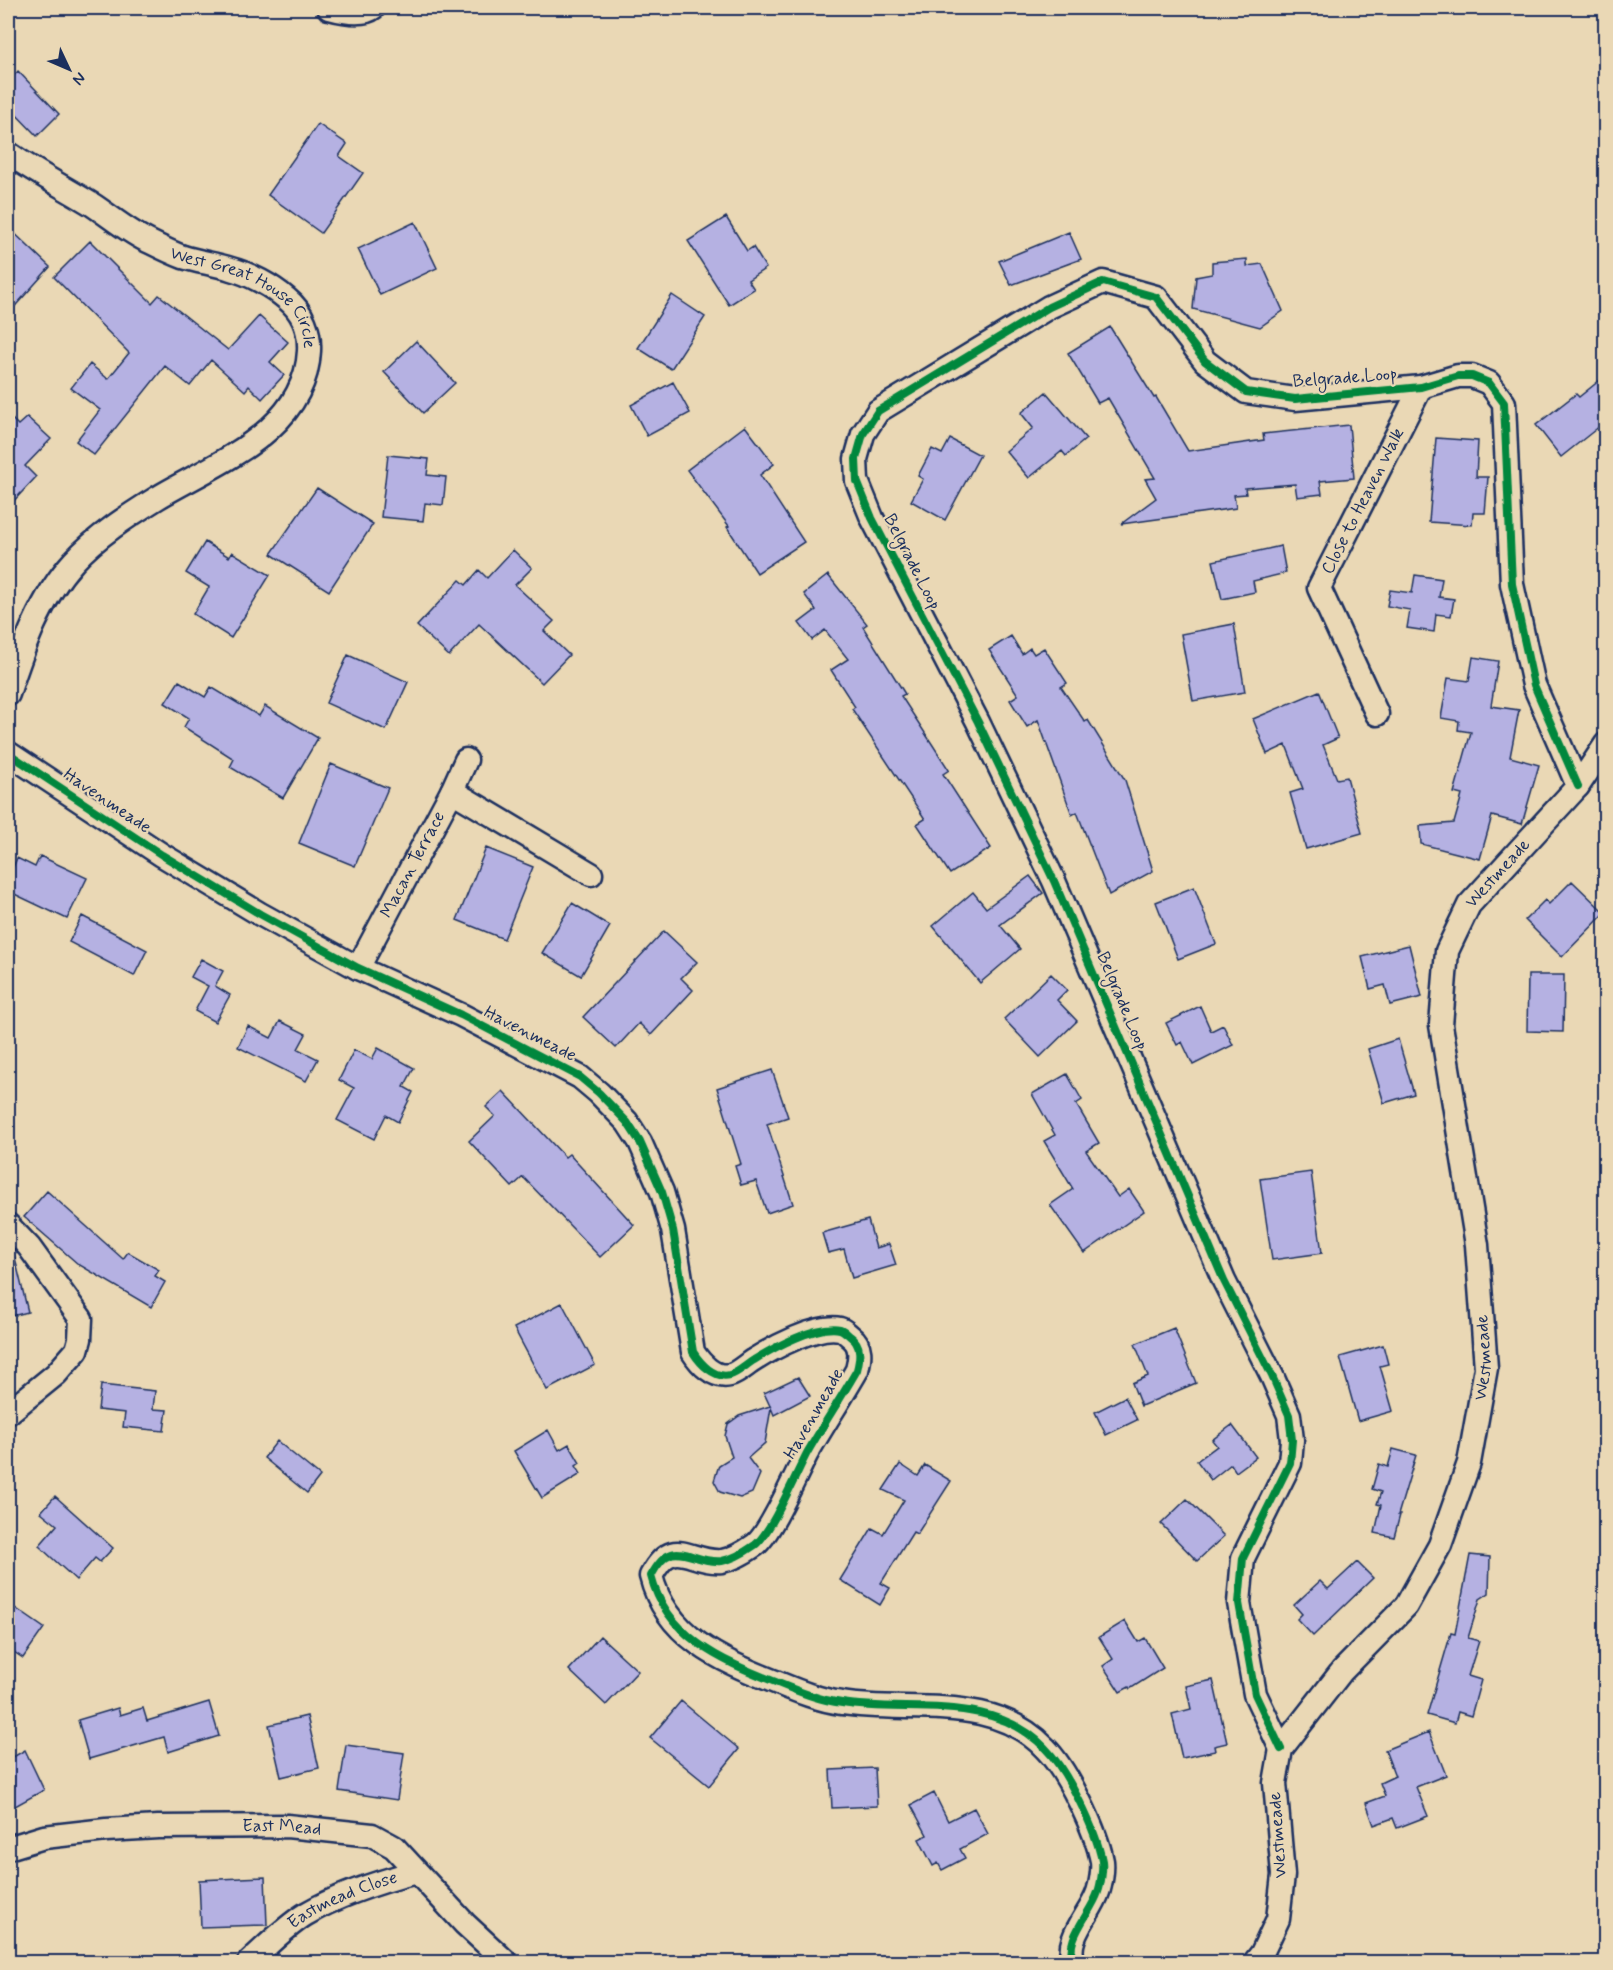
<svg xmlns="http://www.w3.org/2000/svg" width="1613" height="1970" font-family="Mynerve,sans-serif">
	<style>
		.building { fill: #b5b1e2; stroke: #1b2f5e; stroke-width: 1.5 }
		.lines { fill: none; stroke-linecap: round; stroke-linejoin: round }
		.minor-casing { stroke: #1b2f5e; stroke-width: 27 }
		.minor { stroke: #ead8b5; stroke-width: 22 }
		.cycleway-casing { stroke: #ead8b5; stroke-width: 11 }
		.cycleway { stroke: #00873e; stroke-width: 8 }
		.labels { text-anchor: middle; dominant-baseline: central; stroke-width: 4.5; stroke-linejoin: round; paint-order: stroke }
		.street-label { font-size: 18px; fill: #1b2f5e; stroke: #ead8b5 }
	</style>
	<rect width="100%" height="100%" fill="#ead8b5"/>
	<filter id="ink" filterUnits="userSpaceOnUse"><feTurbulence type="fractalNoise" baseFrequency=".0167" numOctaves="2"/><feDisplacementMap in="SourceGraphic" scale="12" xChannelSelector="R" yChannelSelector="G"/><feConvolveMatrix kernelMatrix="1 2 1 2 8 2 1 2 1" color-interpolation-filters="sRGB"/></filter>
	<g filter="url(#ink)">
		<path class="building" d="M18,71L59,114L37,136L8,106V82Z
			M318,124L347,144L339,156L363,173L321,233L268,195Z
			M726,217L747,251L753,247L766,268L748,280L754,289L729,305L688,241Z
			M415,222L437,268L380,295L358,249Z
			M8,227L50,267L8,314Z
			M1069,232L1081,259L1011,285L999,261Z
			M90,241L152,303L159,295L228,350L259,316L288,342L270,362L284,375L262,399L249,386L245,391L211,360L190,386L165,366L94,455L76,441L100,410L71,388L90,364L108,379L129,353L54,277Z
			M1247,259V266L1262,264L1283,311L1260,327L1193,309L1196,277L1212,274V262Z
			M672,295L705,317L671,369L638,348Z
			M1110,327L1154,398L1156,397L1188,451L1264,440L1263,434L1349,425L1354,478L1320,481L1322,494L1297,497L1295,484L1245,488L1246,494L1234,495L1236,508L1121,524L1156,498L1145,479L1155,478L1108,398L1098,403L1068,353Z
			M416,341L455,383L423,413L384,372Z
			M1605,376V422L1561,457L1536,425L1576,394L1579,397Z
			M673,382L690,413L647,436L631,405Z
			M1046,392L1086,439L1066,456L1062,451L1029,478L1006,451L1033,428L1021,413Z
			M8,415L18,425L27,417L51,439L25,466L36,477L8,507Z
			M745,426L774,464L760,475L804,542L757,573L727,527L729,526L687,470Z
			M1436,438L1478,441L1476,477H1488L1485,513H1473L1472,525L1429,522Z
			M950,439L980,455L945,520L911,501L923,479L918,476L932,449L942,454Z
			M388,455L429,459L427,475L446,477L443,505L425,503L423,521L381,517Z
			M317,488L373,524L329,591L271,554Z
			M205,542L229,557L232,552L270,575L231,638L193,614L209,587L186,573Z
			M1281,546L1286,573L1253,581L1255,592L1222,599L1213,561Z
			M513,550L532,568L515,585L554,621L544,631L569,655L542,683L479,624L449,656L417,626L460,580L466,585L479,570L487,578Z
			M828,575L867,624L863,627L905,694L901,696L949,770L943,774L991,848L950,874L917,824L925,819L852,709L855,707L831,670L848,659L825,630L812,640L799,623L816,610L804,594Z
			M1415,575L1442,579L1439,597L1454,599L1451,616L1436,614L1434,632L1407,628L1410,610L1387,606L1390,590L1412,593Z
			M1234,624L1245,692L1193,701L1181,634Z
			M1011,636L1022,654L1030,648L1034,654L1044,648L1067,683L1061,687L1085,722L1088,720L1125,780L1153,871L1109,895L1077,812L1072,815L1038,720L1027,727L1010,700L1018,695L989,650Z
			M348,655L408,682L386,730L326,703Z
			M1473,657L1498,661L1491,706L1519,710L1510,757L1539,765L1522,824L1492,816L1480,859L1421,844L1420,826L1454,823L1462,795L1454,793L1471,732L1458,730L1459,721L1441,718L1448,678L1469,681Z
			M179,681L205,697L211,687L259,716L265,706L318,738L283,798L230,767L234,759L184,727L189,718L165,703Z
			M1319,691L1338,738L1323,745L1337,779L1347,777L1362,833L1306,849L1290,793L1303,789L1286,745L1267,754L1253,719Z
			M331,764L388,788L355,866L299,843Z
			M486,848L533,867L504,939L457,920Z
			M40,856L87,878L67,919L8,891V879L17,858L35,867Z
			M1030,876L1043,893L1000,925L1020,949L980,983L933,926L973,892L986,908Z
			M1572,881L1605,913L1562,957L1525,920L1545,900L1549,904Z
			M1194,887L1216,944L1178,959L1156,902Z
			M572,903L610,926L581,976L542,953Z
			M82,916L147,950L134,976L69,942Z
			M664,931L697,962L681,978L693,990L651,1035L639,1023L616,1048L583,1017Z
			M1409,945L1422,997L1390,1005L1385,985L1370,989L1362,957Z
			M201,959L223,971L215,986L230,995L215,1022L195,1011L208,986L191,977Z
			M1051,974L1067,990L1057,1000L1077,1021L1040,1057L1004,1019Z
			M1528,975H1564L1563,1032L1527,1031Z
			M1200,1006L1211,1031L1223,1025L1233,1045L1193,1065L1182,1042L1177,1045L1166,1023Z
			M280,1021L306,1034L298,1049L318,1059L306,1081L238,1047L248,1026L271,1038Z
			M1398,1039L1414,1094L1384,1103L1368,1049Z
			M378,1048L414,1068L404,1087L413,1092L398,1122L386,1115L374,1139L337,1120L354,1088L339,1080L354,1050L372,1059Z
			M772,1070L788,1117L767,1124L793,1204L767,1213L756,1181L741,1185L735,1166L741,1164L717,1088Z
			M1067,1074L1082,1100L1076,1104L1099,1143L1086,1151L1118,1197L1129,1189L1144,1211L1084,1253L1050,1205L1073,1189L1044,1141L1055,1135L1032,1094Z
			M503,1091L565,1157L569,1154L634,1225L600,1257L523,1177L512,1187L469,1141L495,1116L486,1107Z
			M1311,1172L1322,1253L1272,1260L1260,1179Z
			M47,1191L123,1259L128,1252L159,1270L155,1276L165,1282L151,1307L78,1264L24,1217Z
			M868,1220L876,1248L889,1244L896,1265L852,1278L844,1249L828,1253L822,1233Z
			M14,1254L28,1312L8,1317V1255Z
			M562,1303L595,1365L547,1390L514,1328Z
			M1174,1328L1196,1383L1141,1406L1132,1383L1148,1376L1135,1344Z
			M1383,1345L1388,1364L1380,1366L1393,1411L1358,1421L1340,1357Z
			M798,1377L810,1396L774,1415L771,1408L765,1443L748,1458L760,1474L752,1493L740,1498L720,1492L714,1481L719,1465L732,1457L725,1436L728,1424L739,1416L770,1406L764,1393Z
			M101,1385L155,1391L153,1409L167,1410L164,1431L123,1427L125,1413L98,1410Z
			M1125,1397L1137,1420L1106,1435L1095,1412Z
			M1232,1425L1256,1457L1236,1472L1231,1464L1211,1480L1197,1461L1217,1446L1212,1440Z
			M548,1430L559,1450L569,1444L580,1463L576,1466L581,1474L542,1498L514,1451Z
			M277,1441L320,1476L307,1493L264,1458Z
			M1393,1449L1416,1455L1398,1515H1400L1394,1537L1375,1533L1381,1505L1377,1504L1381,1492L1372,1489L1379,1464L1388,1467Z
			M900,1464L918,1476L925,1465L951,1481L917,1534L913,1532L881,1583L890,1588L880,1605L840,1580L872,1528L883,1534L904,1500L883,1490Z
			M55,1496L113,1548L100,1562L95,1558L76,1580L39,1546L57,1525L41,1512Z
			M1187,1499L1224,1536L1197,1561L1161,1524Z
			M1470,1555L1490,1557L1489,1593L1480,1599L1468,1638L1479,1641L1468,1676L1481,1680L1471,1716L1458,1712L1455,1723L1427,1715L1451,1633L1455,1634Z
			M1357,1562L1373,1578L1313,1636L1297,1619L1302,1614L1294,1605L1320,1581L1328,1589Z
			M8,1603L44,1628L23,1658L8,1648Z
			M1125,1621L1138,1642L1145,1638L1163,1668L1130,1689L1129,1687L1120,1692L1103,1666L1113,1659L1099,1637Z
			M600,1636L638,1671L606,1705L569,1670Z
			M1213,1680L1227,1743L1214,1746L1215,1751L1182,1758L1172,1714L1191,1709L1186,1686Z
			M681,1701L739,1749L709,1786L650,1738Z
			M209,1702L219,1736L168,1752L164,1737L89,1759L78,1720L118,1708L120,1715L143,1708L147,1721Z
			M307,1716L319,1768L281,1777L269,1725Z
			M1429,1732L1446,1775L1416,1787L1428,1816L1397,1828L1393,1818L1374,1825L1366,1803L1385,1796L1380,1783L1395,1776L1385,1750Z
			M346,1745L404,1753L397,1800L339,1791Z
			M25,1750L44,1790L8,1810V1760Z
			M875,1768L877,1806L832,1808L830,1770Z
			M934,1793L948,1821L974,1808L988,1834L960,1849L965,1858L942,1870L938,1863L933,1866L919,1839L927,1835L911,1805Z
			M265,1877L267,1925L201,1927L199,1880Z"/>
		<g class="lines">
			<g class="minor-casing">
				<g id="minor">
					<path d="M329,8C340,11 363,16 373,8"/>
					<path id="s1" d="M8,153C35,172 65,188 93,205C111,217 130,233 150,242C160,247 172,253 183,257C199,262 216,264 231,269C250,274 272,286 287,299C303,312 310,331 309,351C305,432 215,463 157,498C128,516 97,536 74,561C40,598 23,648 8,694"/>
					<path id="s2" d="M1377,714L1319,588L1421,387"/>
					<path d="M8,753L162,855L260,914L358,968L461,1015L580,1077L599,1093L627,1122L640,1142L662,1192L673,1230L693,1352C700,1363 714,1379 730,1375C738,1373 747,1364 754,1360C773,1348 817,1324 840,1329C844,1330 847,1334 851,1337C862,1345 860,1358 857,1370C841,1398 823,1425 807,1453C796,1474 771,1533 755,1545C745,1552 734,1559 722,1561C689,1564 674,1533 651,1576C666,1636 720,1660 773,1681C795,1690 818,1700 842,1703C910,1714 992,1692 1045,1748C1067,1770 1096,1830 1102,1861C1103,1869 1101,1884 1098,1892C1091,1914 1063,1939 1074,1962"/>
					<path d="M452,791L591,874"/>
					<path id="s3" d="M358,968L452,791L466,760"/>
					<path d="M8,1225L29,1247L81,1319L80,1339L77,1350L56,1374L8,1413"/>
					<path d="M1281,1749L1255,1694L1239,1603L1243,1558L1290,1463L1292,1440L1289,1415L1272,1376L1224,1281L1054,881L978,722L872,518L857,481L856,459L863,434L878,411L1049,307L1103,282L1156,297L1205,361L1246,392L1295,399L1421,387L1458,376H1472L1489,383L1504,403L1512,584L1534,685L1578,786"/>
					<path id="s4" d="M8,1848L44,1837L106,1830L158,1827L287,1826L372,1835L394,1847L465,1924L506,1962"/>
					<path id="s5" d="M249,1962C267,1946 285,1927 306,1914C340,1894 378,1882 416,1872"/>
					<path id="s6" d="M1255,1962L1262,1953L1278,1919L1283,1875L1275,1783L1281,1749L1342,1671L1406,1606L1440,1545L1469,1463L1486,1368L1477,1245L1441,1025L1447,951L1469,905L1578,786L1606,744"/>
				</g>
			</g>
			<use href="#minor" class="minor"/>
			<g class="cycleway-casing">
				<path id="cycleway" d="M8,753L162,855L260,914L358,968L461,1015L580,1077L599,1093L627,1122L640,1142L662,1192L673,1230L693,1352C700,1363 714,1379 730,1375C738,1373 747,1364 754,1360C773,1348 817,1324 840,1329C844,1330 847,1334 851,1337C862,1345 860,1358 857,1370C841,1398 823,1425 807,1453C796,1474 771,1533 755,1545C745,1552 734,1559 722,1561C689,1564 674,1533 651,1576C666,1636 720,1660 773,1681C795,1690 818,1700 842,1703C910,1714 992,1692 1045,1748C1067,1770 1096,1830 1102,1861C1103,1869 1101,1884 1098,1892C1091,1914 1063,1939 1074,1962
					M1281,1749L1255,1694L1239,1603L1243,1558L1290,1463L1292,1440L1289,1415L1272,1376L1224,1281L1054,881L978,722L872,518L857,481L856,459L863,434L878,411L1049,307L1103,282L1156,297L1205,361L1246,392L1295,399L1421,387L1458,376H1472L1489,383L1504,403L1512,584L1534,685L1578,786"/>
			</g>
			<use href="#cycleway" class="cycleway"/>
		</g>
	</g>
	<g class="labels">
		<g class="street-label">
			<text stroke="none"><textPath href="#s1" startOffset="282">West Great House Circle</textPath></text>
			<text transform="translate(1345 378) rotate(-4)">Belgrade Loop</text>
			<text stroke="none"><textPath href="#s2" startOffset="236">Close to Heaven Walk</textPath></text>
			<text transform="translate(912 562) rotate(63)">Belgrade Loop</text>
			<text transform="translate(107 801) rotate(34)">Havenmeade</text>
			<text stroke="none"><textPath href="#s3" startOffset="117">Macan Terrace</textPath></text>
			<text stroke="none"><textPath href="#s6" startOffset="1178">Westmeade</textPath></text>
			<text transform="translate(1122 1001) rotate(67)">Belgrade Loop</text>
			<text transform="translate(530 1034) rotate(27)">Havenmeade</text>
			<text stroke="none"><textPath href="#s6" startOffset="674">Westmeade</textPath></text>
			<text transform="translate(814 1414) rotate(-60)">Havenmeade</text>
			<text stroke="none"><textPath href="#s4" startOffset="276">East Mead</textPath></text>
			<text transform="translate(1278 1835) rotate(-94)">Westmeade</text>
			<text stroke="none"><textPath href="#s5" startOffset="114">Eastmead Close</textPath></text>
		</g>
	</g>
	<rect width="1613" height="1970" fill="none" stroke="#ead8b5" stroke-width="30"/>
	<rect x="15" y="15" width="1583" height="1940" fill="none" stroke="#1b2f5e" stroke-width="2" filter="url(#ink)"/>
	<g transform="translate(69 69) rotate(134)" stroke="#ead8b5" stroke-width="4.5" paint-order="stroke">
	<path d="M0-4.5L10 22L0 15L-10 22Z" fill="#1b2f5e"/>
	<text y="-9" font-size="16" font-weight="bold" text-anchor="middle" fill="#1b2f5e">N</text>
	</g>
</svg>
